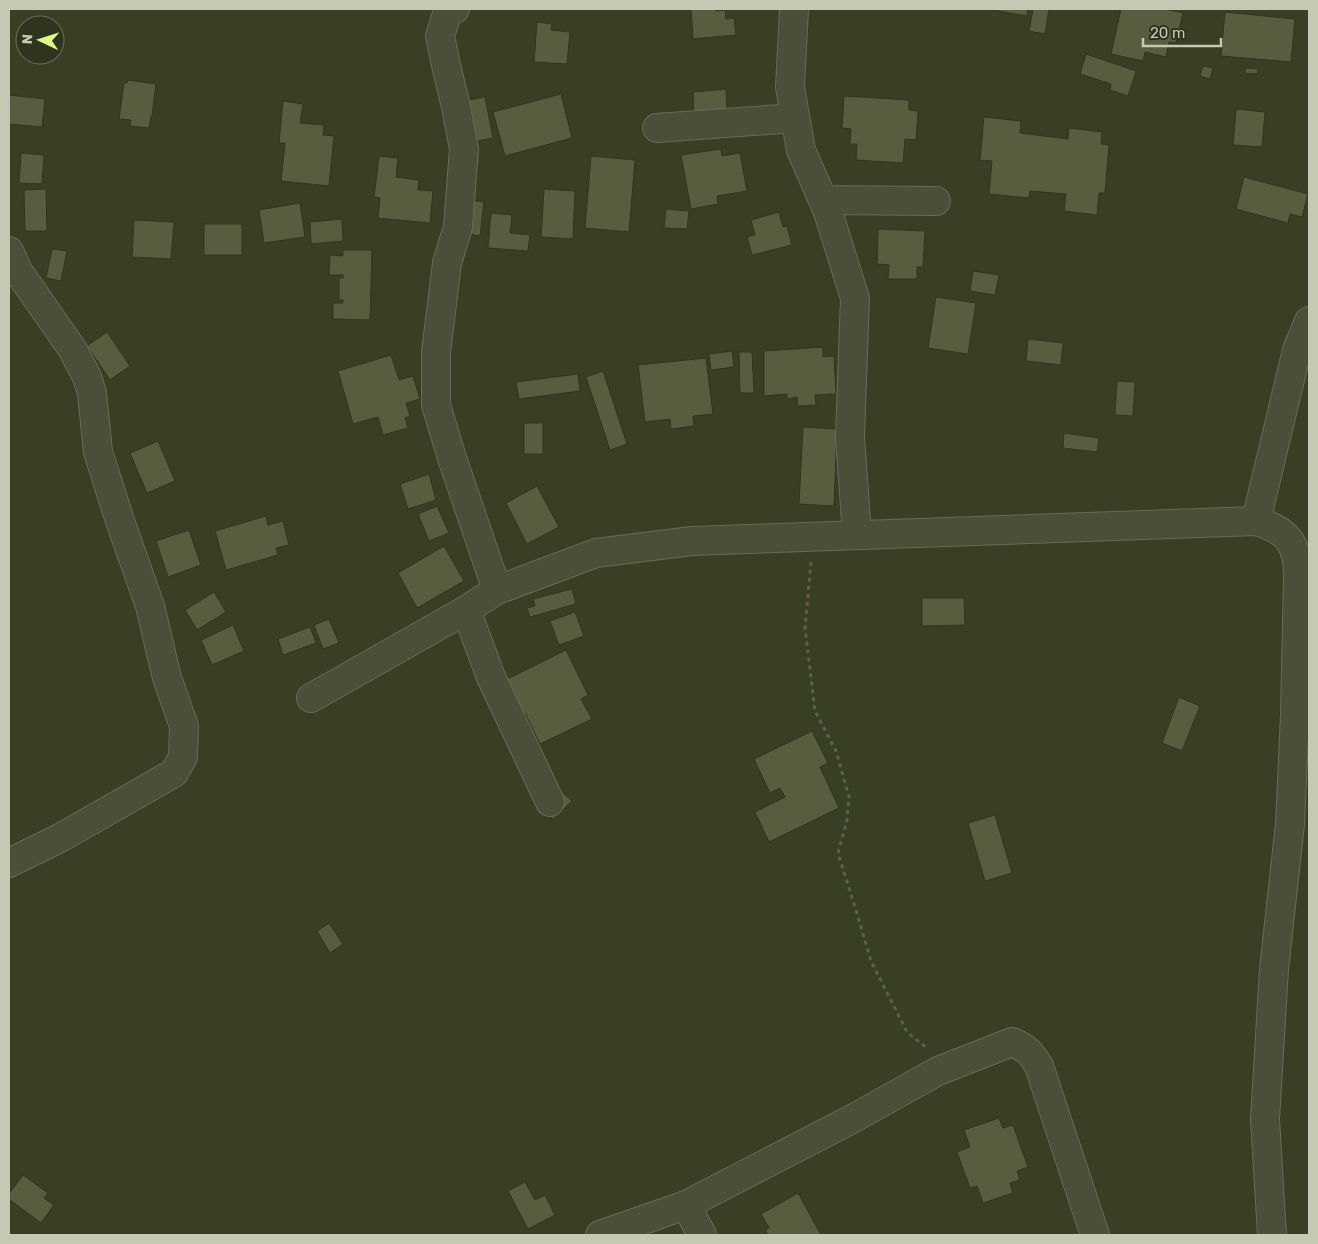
<svg xmlns="http://www.w3.org/2000/svg" width="1318" height="1244" font-family="Rubik,sans-serif">
	<style>
		.building { fill: #575e40; stroke: #30361f }
		.lines { fill: none; stroke-linecap: round; stroke-linejoin: round }
		.minor-casing { stroke: #676c56; stroke-width: 30 }
		.path { stroke: #635d4b; stroke-width: 3; stroke-dasharray: 4 4; stroke-linecap: butt }
		.minor { stroke: #494f38; stroke-width: 28 }
	</style>
	<rect width="100%" height="100%" fill="#393f24"/>
	<path class="building" d="M691,9H716V11L725,10L726,19L734,18L736,35L693,39Z
		M987,9H1028L1027,16Z
		M1033,9H1049L1045,34L1029,31Z
		M1121,9H1165L1183,13L1176,43L1169,42L1166,57L1145,52L1143,61L1111,54Z
		M1225,12L1295,19L1291,62L1221,56Z
		M537,22L552,24L551,30L570,32L567,64L534,62Z
		M1086,54L1136,71L1128,96L1110,90L1111,84L1080,74Z
		M1203,66L1213,68L1210,79L1200,76Z
		M1245,68L1258,69L1257,74L1245,73Z
		M128,80L156,84L152,116H151L149,128L130,126L131,120L119,119L124,83H127Z
		M726,89L727,111L694,114L693,92Z
		M561,94L572,138L505,156L493,112Z
		M9,95L45,99L42,127L9,124Z
		M844,96L909,100V110L918,111L916,140L905,139L903,163L856,160L857,144H850L851,129L842,128Z
		M485,97L493,138L477,141L469,100Z
		M283,101L303,104L300,123L324,125L323,135L334,136L329,186L281,181L285,143H279Z
		M1236,109L1265,112L1262,147L1233,145Z
		M984,117L1021,121L1020,133L1068,139L1069,128L1102,132L1101,144L1109,145L1105,193H1099L1097,215L1064,211L1066,194L1030,191L1029,198L989,194L992,161L980,160Z
		M721,149L722,156L740,153L747,191L717,196L718,204L691,209L681,155Z
		M21,153L44,155L42,184L19,183Z
		M379,156L398,158L396,177L419,180L418,190L433,191L430,223L378,218L380,198L374,197Z
		M591,156L635,160L629,232L585,228Z
		M1244,177L1308,194L1302,217L1290,214L1288,223L1236,209Z
		M46,189L47,231H25L24,190Z
		M544,189L575,191L573,239L541,237Z
		M467,200L484,202L480,236L463,233Z
		M300,203L305,237L264,243L259,210Z
		M666,209L689,211L687,229L664,228Z
		M779,212L783,227L787,226L792,245L752,255L747,237L755,235L751,220Z
		M491,213L512,215L510,233L530,235L528,251L488,248Z
		M342,219L343,241L311,244L310,222Z
		M134,220L174,222L171,259L132,257Z
		M204,224H242V255H204Z
		M878,229L925,231L923,267H917V279H888L889,265L877,264Z
		M52,249L67,251L61,281L46,278Z
		M343,250H372L370,320L333,319V303H343V300H339V278H343V275H329L330,255L343,256Z
		M973,271L999,275L995,295L970,291Z
		M936,297L976,303L968,354L928,348Z
		M107,332L130,366L110,380L87,346Z
		M1028,339L1063,343L1061,365L1026,361Z
		M823,347V357L834,356L836,394L815,395L816,405L798,406L797,397L787,399V394L764,396V351Z
		M732,351L734,367L711,370L709,354Z
		M739,352H752L754,393H740Z
		M391,355L399,380L413,376L420,399L406,403L410,416L405,418L408,428L383,435L378,417L353,424L338,371Z
		M706,358L713,414L693,416L694,426L671,429L670,419L645,422L638,365Z
		M603,371L627,444L610,450L586,377Z
		M578,374L580,391L519,399L516,382Z
		M1117,381L1135,382L1133,416L1115,415Z
		M524,423H543V454H524Z
		M803,427L837,429L834,506L799,504Z
		M1064,433L1099,438L1097,452L1063,448Z
		M158,441L175,481L147,493L130,453Z
		M429,474L436,500L408,509L400,484Z
		M537,486L559,527L527,544L506,503Z
		M437,506L449,533L429,541L418,514Z
		M266,516L268,525L283,521L289,545L276,548L278,555L226,570L215,531Z
		M189,530L201,565L168,577L156,541Z
		M444,546L464,581L417,608L398,573Z
		M572,589L576,604L530,617L527,608L535,606L533,599Z
		M214,592L226,612L197,630L185,610Z
		M922,598H964L965,625L922,626Z
		M575,612L584,636L559,645L550,621Z
		M329,619L339,643L323,649L314,625Z
		M233,625L244,651L212,665L201,640Z
		M310,627L316,643L283,655L278,639Z
		M566,650L588,695L581,699L592,719L540,744L525,713L521,715L499,683Z
		M1179,697L1200,706L1182,751L1162,743Z
		M812,731L828,763L820,767L839,808L769,842L755,812L785,797L780,788L770,793L754,759Z
		M562,792L572,801L553,819L544,809Z
		M995,815L1012,873L985,881L968,823Z
		M329,923L343,944L330,953L317,931Z
		M999,1118L1003,1128L1013,1125L1028,1167L1017,1171L1020,1180L1010,1183L1013,1193L983,1203L977,1186L970,1188L957,1152L970,1147L964,1130Z
		M23,1175L48,1193L44,1198L54,1205L41,1223L9,1199V1194Z
		M525,1182L535,1200L545,1195L555,1215L528,1229L508,1191Z
		M798,1193L821,1235H768L765,1230L769,1228L761,1214Z"/>
	<g class="lines">
		<g class="minor-casing">
			<path id="minor" d="M455,9L450,10L446,17L440,36L446,65L456,107L464,149L458,227L447,263L436,352V405L452,458L497,590
				M794,9L790,87L801,150L828,212L855,298L850,437L857,535
				M657,128L795,118
				M823,200L936,201
				M9,251L18,271L73,350L87,377L92,393L98,452L120,521L150,606L167,678L184,726L183,757L174,773L60,838L9,863
				M1256,521L1297,350L1309,321
				M466,610L491,677L550,802
				M311,698L466,610L497,590L596,553L692,541L1256,521C1287,530 1298,543 1298,576L1295,715L1290,824L1274,969L1265,1119L1272,1235
				M686,1205L702,1235
				M600,1235L686,1205L854,1118L938,1071L1012,1042C1027,1048 1031,1053 1039,1066L1095,1235"/>
		</g>
		<path class="path" d="M811,562L805,628L815,711L836,751L849,797L847,820L838,853L855,907L871,961L907,1032L927,1048"/>
		<use href="#minor" class="minor"/>
	</g>
	<rect width="1318" height="1244" fill="none" stroke="#c4c9b4" stroke-width="20"/>
	<g transform="translate(40 40) rotate(274)"><circle r="24" fill="#2e341d" stroke="#6a7059"/>
	<path d="M0-4L9 19L0 12L-9 19Z" fill="#dcf98a"/>
	<text y="-8" font-size="14" font-weight="bold" text-anchor="middle" fill="#c4c9b4">N</text>
	</g>
	<path d="M1143 38v8h78v-8" fill="none" stroke="#c4c9b4" stroke-width="2.5"/>
	<text x="1150" y="38" font-size="15" fill="#c4c9b4" stroke="#2e341d" stroke-width="4" paint-order="stroke">20 m</text>
</svg>
